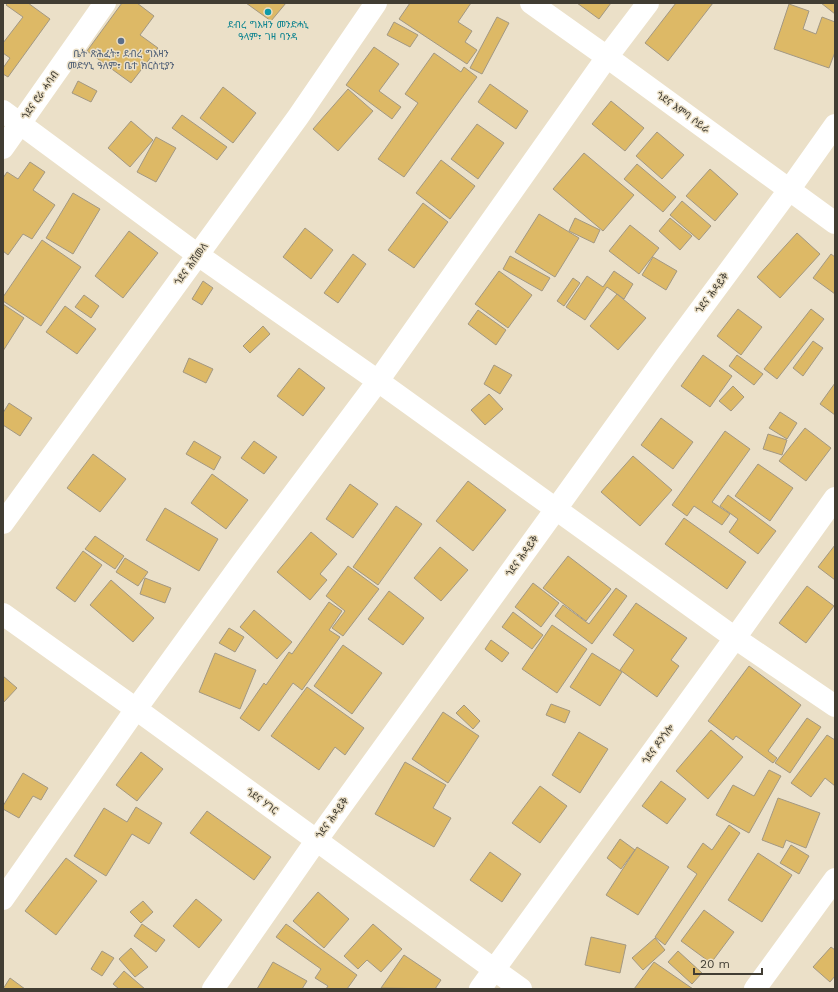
<svg xmlns="http://www.w3.org/2000/svg" width="838" height="992" font-family="'Work Sans','Noto Sans Ethiopic',sans-serif">
	<style>
		.building { fill: #ddb966; stroke: #a39882 }
		.lines { fill: none; stroke-linecap: round; stroke-linejoin: round }
		.minor { stroke: #fff; stroke-width: 22 }
		.culture-dot { fill: #0f9aa8; stroke: #ebe0c8; stroke-width: 1.5 }
		.service-dot { fill: #5c6f8a; stroke: #ebe0c8; stroke-width: 1.5 }
		.labels { text-anchor: middle; dominant-baseline: central; stroke-width: 3; stroke-linejoin: round; paint-order: stroke }
		.culture-label { font-size: 10px; fill: #0d838f; stroke: #ebe0c8 }
		.service-label { font-size: 10px; fill: #4e5e75; stroke: #ebe0c8 }
		.street-label { font-size: 10px; fill: #413d33; stroke: #ebe0c8 }
	</style>
	<rect width="100%" height="100%" fill="#ebe0c8"/>
	<path class="building" d="M8,3H28L50,19L8,77L3,74V68L10,58L3,53V43L23,17L6,5Z
		M122,3H137L154,16L140,35L158,48L131,83L87,51Z
		M246,3H286L271,21Z
		M410,3H471L458,22L472,31L465,42L477,50L467,64L399,19Z
		M577,3H611L599,19Z
		M676,3H713L668,61L645,43Z
		M821,3H835V14Z
		M789,4L809,11L803,29L816,34L822,17L835,22V52L829,68L774,49Z
		M497,17L509,23L482,74L470,68Z
		M394,22L418,35L410,47L387,35Z
		M374,47L399,64L379,91L401,107L392,119L346,85Z
		M434,53L461,72L464,67L477,77L404,177L378,159L418,103L405,94Z
		M78,81L97,91L91,102L72,93Z
		M490,84L528,111L516,129L478,102Z
		M223,87L256,113L233,143L200,118Z
		M348,89L373,111L338,151L313,129Z
		M611,101L644,128L625,151L592,124Z
		M182,115L227,147L217,160L172,128Z
		M131,121L153,140L130,167L108,148Z
		M477,124L504,143L478,179L451,159Z
		M657,132L684,155L662,179L636,156Z
		M156,137L176,148L156,182L137,172Z
		M584,153L634,195L603,231L553,189Z
		M441,160L475,186L450,219L416,193Z
		M30,162L45,172L33,190L55,205L32,239L23,234L8,255L3,251V178L7,172L18,179Z
		M637,164L676,197L663,212L624,179Z
		M710,169L738,194L715,221L686,196Z
		M73,193L100,209L73,254L46,238Z
		M682,201L711,226L699,240L670,215Z
		M423,203L448,222L414,268L388,250Z
		M539,214L579,238L555,277L515,252Z
		M575,218L600,230L594,243L569,231Z
		M670,218L692,236L680,250L659,231Z
		M630,225L659,248L639,274L609,251Z
		M305,228L333,250L311,279L283,257Z
		M129,231L158,253L123,298L95,276Z
		M797,233L820,254L780,298L757,277Z
		M42,240L81,267L41,326L3,301V297Z
		M353,254L366,264L338,303L324,293Z
		M831,254L835,257V294L813,278Z
		M510,256L550,278L542,291L503,269Z
		M653,257L677,271L666,290L642,275Z
		M499,271L532,295L508,328L475,304Z
		M614,271L633,284L624,299L607,287L585,320L566,307L587,276L603,287Z
		M573,278L580,283L564,306L557,301Z
		M203,281L213,288L202,305L192,299Z
		M617,294L646,318L618,350L590,326Z
		M84,295L99,306L91,318L75,307Z
		M3,304L24,318L3,351Z
		M65,306L96,329L77,354L46,332Z
		M738,309L762,327L741,355L717,336Z
		M811,309L824,319L777,379L764,369Z
		M478,310L506,330L496,345L468,324Z
		M263,326L270,334L250,353L243,346Z
		M813,341L823,348L803,376L793,368Z
		M703,355L732,376L710,407L681,386Z
		M737,355L763,374L754,385L729,366Z
		M189,358L213,369L206,383L183,372Z
		M494,365L512,375L500,394L484,384Z
		M299,368L325,388L303,416L277,396Z
		M835,383V415L820,404Z
		M733,386L744,397L731,411L719,401Z
		M489,394L503,409L485,425L471,410Z
		M9,403L32,418L20,436L3,425V413Z
		M780,412L797,423L787,439L769,428Z
		M661,418L693,442L673,469L641,445Z
		M805,428L831,448L806,481L779,461Z
		M725,431L750,449L712,502L730,514L722,525L694,506L687,516L672,505Z
		M768,434L787,440L782,455L763,449Z
		M194,441L221,457L214,470L186,454Z
		M254,441L277,457L264,474L241,458Z
		M93,454L126,479L100,512L67,488Z
		M633,456L672,490L640,526L601,492Z
		M758,464L793,488L770,521L735,496Z
		M212,474L248,500L226,529L191,503Z
		M468,481L506,510L473,551L436,521Z
		M350,484L378,504L353,538L326,519Z
		M728,495L776,531L758,554L729,532L738,519L720,506Z
		M396,506L422,524L378,585L353,567Z
		M165,508L218,539L199,571L146,540Z
		M684,518L746,562L727,589L665,544Z
		M311,532L337,554L320,574L327,580L310,600L277,572Z
		M95,536L124,556L115,569L85,549Z
		M835,545V580L818,567Z
		M440,547L468,570L441,601L414,578Z
		M83,551L102,565L75,602L56,588Z
		M568,556L611,589L586,621L543,588Z
		M125,558L148,572L138,586L116,572Z
		M348,566L379,589L343,636L332,628L345,611L326,596Z
		M145,578L171,588L165,603L140,594Z
		M111,580L154,618L133,642L90,605Z
		M533,583L559,603L541,627L515,607Z
		M807,586L834,606L806,643L779,623Z
		M616,588L627,596L592,644L555,616L563,605L589,624Z
		M389,591L424,618L403,645L368,619Z
		M329,602L342,611L329,630L340,637L302,690L293,683L259,731L240,718L264,683L266,685L289,652L292,654Z
		M636,603L687,638L671,660L679,666L657,697L620,670L634,650L613,635Z
		M254,610L292,642L277,659L240,627Z
		M513,612L543,635L532,649L502,627Z
		M552,625L587,649L557,693L522,669Z
		M229,628L244,637L235,652L219,643Z
		M491,640L509,653L502,662L485,649Z
		M343,645L382,673L352,714L314,686Z
		M215,653L256,670L240,709L199,692Z
		M592,653L622,672L600,706L570,687Z
		M749,666L801,705L768,751L777,758L773,763L736,736L733,740L708,721Z
		M3,676L17,688L3,703Z
		M307,687L364,728L345,755L335,747L319,770L271,736Z
		M551,704L570,711L565,723L546,715Z
		M464,705L480,721L473,729L456,713Z
		M443,712L479,736L448,783L412,759Z
		M807,718L821,727L790,773L775,763Z
		M711,730L743,757L708,799L676,771Z
		M579,732L608,749L580,793L552,775Z
		M827,735L835,740V786L825,778L811,797L791,783Z
		M141,752L163,769L137,801L116,785Z
		M405,762L446,785L433,808L451,818L434,847L375,814Z
		M769,770L781,776L749,833L716,815L733,785L754,796Z
		M23,773L48,788L41,800L33,796L19,818L3,809V806Z
		M661,781L686,799L667,824L642,806Z
		M540,786L567,806L540,843L512,823Z
		M778,798L820,813L806,848L786,840L783,848L762,840Z
		M136,807L162,823L149,844L132,834L106,876L74,856L104,808L127,822Z
		M207,811L271,857L254,880L190,833Z
		M729,825L740,833L665,945L655,937L697,874L687,867L703,843L712,850Z
		M620,839L635,850L621,869L607,858Z
		M791,845L809,856L799,874L780,863Z
		M637,847L669,867L638,915L606,895Z
		M490,852L521,874L502,902L470,880Z
		M758,853L792,875L762,922L728,900Z
		M66,858L97,881L56,935L25,911Z
		M318,892L349,919L324,948L293,921Z
		M196,899L222,920L199,948L173,926Z
		M143,901L153,912L141,923L130,912Z
		M704,910L734,932L711,963L681,941Z
		M142,924L165,940L156,952L134,936Z
		M286,924L357,975L347,989H326L328,986L315,978L321,969L276,937Z
		M373,924L402,949L381,972L367,960L358,969L344,956Z
		M591,937L626,945L620,973L585,965Z
		M655,938L665,950L643,970L632,958Z
		M831,947L835,950V976L830,982L813,967Z
		M131,948L148,967L135,977L119,959Z
		M102,951L114,958L102,976L91,969Z
		M678,951L702,973L692,984L668,962Z
		M404,955L441,980L435,989L381,988Z
		M273,962L307,981L302,989H257Z
		M654,962L693,989H634Z
		M124,971L145,989H119L113,984Z
		M10,978L25,989H3Z"/>
	<g class="lines">
		<path class="minor" d="M531,3L607,57L835,223
			M3,111L198,255L378,381L735,638L835,706
			M3,148L105,3
			M3,523L298,117L376,3
			M3,614L136,709L521,989
			M3,899L136,709L244,560L378,381L607,57L648,3
			M213,989L316,841L556,509L666,356L789,190L835,125
			M480,989L735,638L835,498
			M755,989L835,879"/>
	</g>
	<circle class="culture-dot" cx="268" cy="12" r="4"/>
	<circle class="service-dot" cx="121" cy="41" r="4"/>
	<g class="labels">
		<g class="culture-label">
			<text x="268" y="24">ደብረ ግእዛን መንድሓኒ<tspan x="268" dy="12">ዓላም፣ ገዛ ባንዳ</tspan></text>
		</g>
		<g class="service-label">
			<text x="121" y="53">ቤት ጽሕፈት፣ ደብረ ግእዛን<tspan x="121" dy="12">መድሃኒ ዓለም፣ ቤተ ክርስቲያን</tspan></text>
		</g>
		<g class="street-label">
			<text transform="translate(40 95) rotate(-55)">ጎደና ሮራ ሓባብ</text>
			<text transform="translate(683 112) rotate(36)">ጎደና እምባ ሶይራ</text>
			<text transform="translate(191 264) rotate(-54)">ጎደና ሕሽመለ</text>
			<text transform="translate(712 293) rotate(-53)">ጎደና ሕዳይቅ</text>
			<text transform="translate(522 556) rotate(-54)">ጎደና ሕዳይቅ</text>
			<text transform="translate(658 744) rotate(-54)">ጎደና ዶንጎሎ</text>
			<text transform="translate(262 801) rotate(36)">ጎደና ሃገር</text>
			<text transform="translate(332 818) rotate(-54)">ጎደና ሕዳይቅ</text>
		</g>
	</g>
	<rect width="838" height="992" fill="none" stroke="#413d33" stroke-width="8"/>
	<path d="M694 968v6h68v-6" fill="none" stroke="#413d33" stroke-width="2"/>
	<text x="700" y="968" font-size="12" fill="#413d33" stroke="#ebe0c8" stroke-width="3" paint-order="stroke">20 m</text>
</svg>
